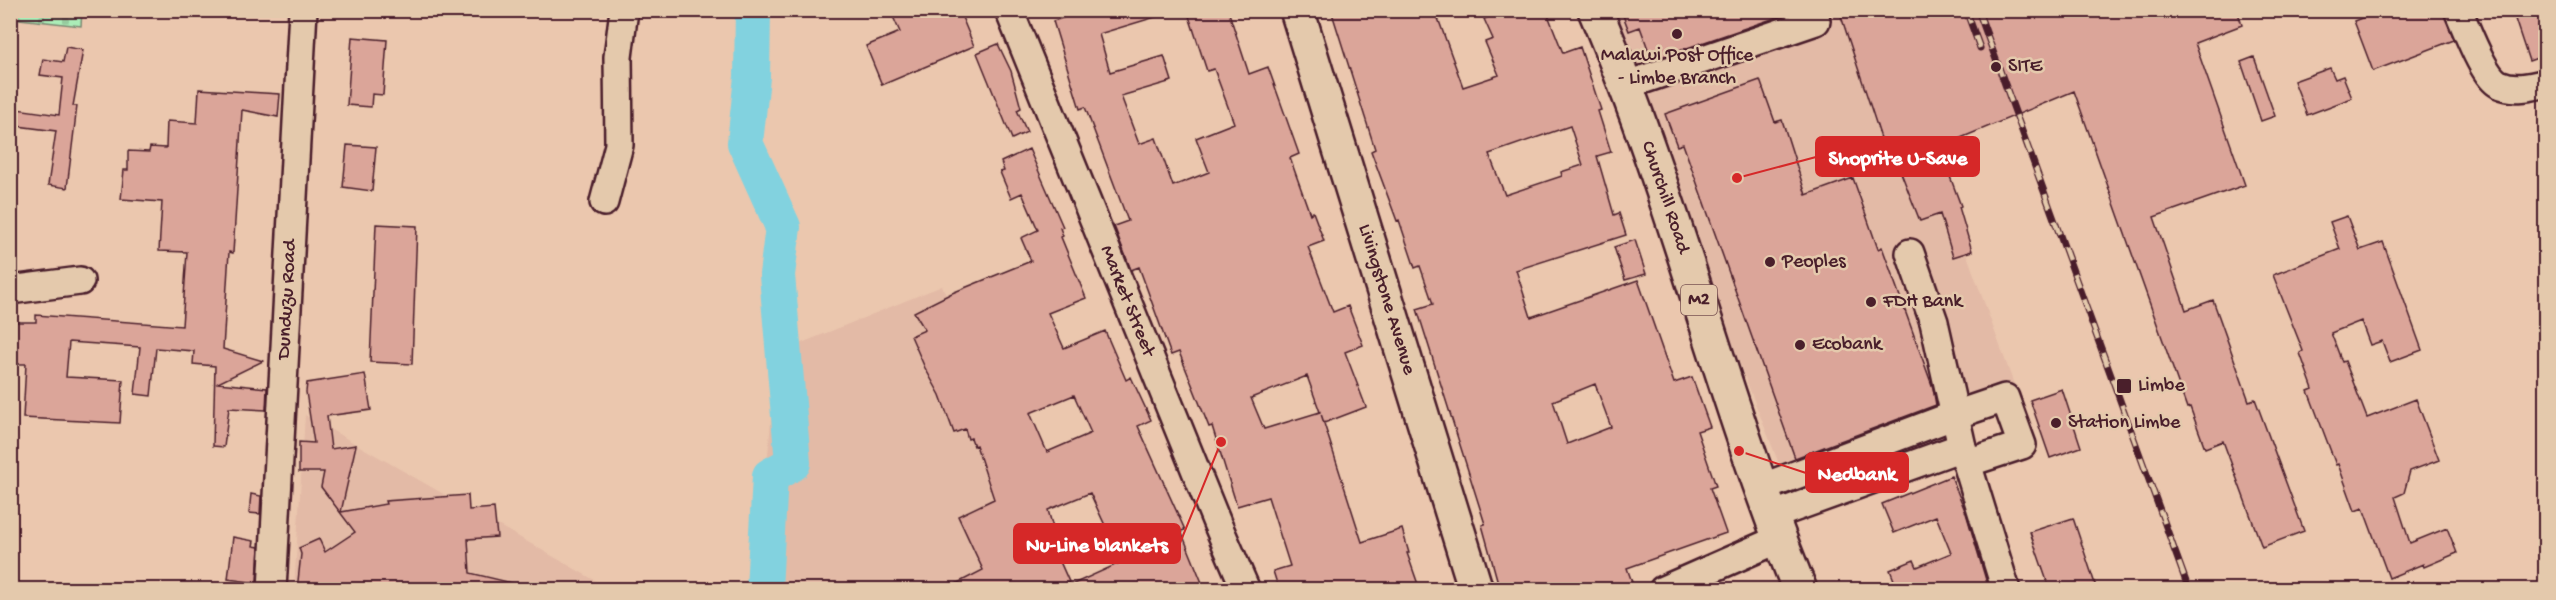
<svg xmlns="http://www.w3.org/2000/svg" width="2556" height="600" font-family="'Gochi Hand',sans-serif">
	<style>
		.built { fill: #e3baa6 }
		.cemetery { fill: url(#cemetery-stones); stroke: #7a8671; stroke-width: 1.5 }
		.lines { fill: none; stroke-linecap: round; stroke-linejoin: round }
		.river { stroke: #82d2df; stroke-width: 36 }
		.building { fill: #dba599; stroke: #4a1f2b; stroke-width: 1.5; fill-rule: evenodd }
		.minor-casing { stroke: #4a1f2b; stroke-width: 32 }
		.highway-casing { stroke: #4a1f2b; stroke-width: 38 }
		.minor { stroke: #e4c9ac; stroke-width: 27 }
		.highway { stroke: #e4c9ac; stroke-width: 33 }
		.rail-casing { stroke: #4a1f2b; stroke-width: 7 }
		.rail { stroke: #e4c9ac; stroke-width: 4.5; stroke-dasharray: 14; stroke-linecap: butt }
		.poi-dot { fill: #4a1f2b; stroke: #e4c9ac; stroke-width: 2 }
		.labels { text-anchor: middle; dominant-baseline: central; stroke-width: 5; stroke-linejoin: round; paint-order: stroke }
		.shield { fill: #e4c9ac; stroke: #785252; stroke-width: 1.5 }
		.shield-label { font-size: 18px; font-weight: bold; fill: #4a1f2b }
		.poi-label { font-size: 20px; fill: #4a1f2b; stroke: #e4c9ac; text-anchor: start }
		.street-label { font-size: 20px; fill: #4a1f2b; stroke: #e4c9ac }
		.leader { fill: none; stroke: #d62828; stroke-width: 2 }
		.callout-dot { fill: #d62828; stroke: #e4c9ac; stroke-width: 2 }
		.callout { fill: #d62828; stroke: #d62828; stroke-width: 2 }
		.callout-label { font-size: 21px; text-anchor: middle; font-weight: bold; fill: #fff }
	</style>
	<defs>
		<pattern id="cemetery-stones" width="16" height="16" patternUnits="userSpaceOnUse" patternTransform="scale(1.5)"><rect width="16" height="16" fill="#abedb7"/><path d="M2 7V4a2 2 0 0 1 4 0v3zM10 15v-3a2 2 0 0 1 4 0v3z" fill="#95cb9e"/></pattern>
	</defs>
	<rect width="100%" height="100%" fill="#ebc7ae"/>
	<filter id="ink" filterUnits="userSpaceOnUse"><feTurbulence type="fractalNoise" baseFrequency=".0167" numOctaves="2"/><feDisplacementMap in="SourceGraphic" scale="12" xChannelSelector="R" yChannelSelector="G"/><feConvolveMatrix kernelMatrix="1 2 1 2 8 2 1 2 1" color-interpolation-filters="sRGB"/></filter>
	<g filter="url(#ink)">
		<path class="built" d="M1601,11H1878L2015,387L1783,474Z
			M942,286L1073,589L756,590L777,353Z
			M305,415L610,589L294,590Z"/>
		<path class="cemetery" d="M11,10L82,11L81,26L11,18Z"/>
		<g class="lines">
			<path class="river" d="M753,10L752,77L745,143L783,227L777,275L793,463L770,476L764,590"/>
		</g>
		<path class="building" d="M890,10H959L974,46L882,85L866,46L900,32Z
			M1087,10H1161L1162,15L1099,34L1110,72L1164,56L1172,81L1121,96L1139,144L1156,138L1173,186L1209,172L1196,138L1234,123L1214,69L1207,71L1187,10H1228L1249,74L1268,67L1299,154L1290,158L1310,214L1313,212L1324,241L1308,247L1333,312L1348,306L1363,345L1345,352L1366,407L1324,423L1321,414L1362,542L1402,529L1409,553H1407L1420,590H1279L1273,571L1290,566L1268,497L1237,506L1212,426L1209,427L1179,352L1171,355L1139,267L1131,270L1114,226L1128,221L1085,107L1080,109L1053,21ZM1307,376L1320,412L1264,429L1251,398Z
			M1331,10H1435L1463,87L1499,75L1485,42L1493,39L1484,19L1504,10H1546L1563,53L1580,47L1601,110L1598,111L1611,152L1597,156L1614,215L1619,213L1626,235L1516,270L1531,317L1638,280L1674,383L1692,377L1710,427L1697,431L1716,486L1710,488L1726,533L1627,568L1632,582L1611,590H1500L1482,525L1485,524L1417,309L1433,304L1420,266L1415,268L1399,220L1397,221L1371,151L1375,149ZM1570,126L1583,165L1561,172L1562,176L1505,195L1489,154ZM1595,384L1611,427L1567,444L1553,401Z
			M1621,10H1798L1652,60L1640,27L1629,31Z
			M1839,10H2237L2242,25L2195,43L2245,185L2154,217L2186,310L2213,300L2249,401L2255,399L2304,531L2262,547L2223,441L2205,448L2190,407L2187,408L2074,91L1939,147L1961,206L1959,207L1972,251L1953,257L1940,214L1920,221L1898,165L1891,169Z
			M2382,10H2443L2454,40L2373,71L2354,21Z
			M2512,10H2546V55L2529,61Z
			M352,37L387,40L383,95L372,94L371,107L347,105Z
			M998,44L1011,71L1021,108L1017,110L1027,132L1012,139L977,53Z
			M66,47L83,50L73,106H77L67,188L48,185L56,131L10,125V108L59,115L63,78L40,75L43,59L63,62Z
			M2254,57L2275,116L2261,121L2241,62Z
			M2330,68L2335,79L2343,76L2352,98L2307,115L2294,81Z
			M1760,80L1775,122L1782,120L1806,195L1853,178L1878,249L1882,247L1933,388L1936,405L1795,458L1683,144L1677,146L1665,114Z
			M199,89L280,94L278,117L242,110L233,253L229,252L223,349L263,361L218,383L267,388L266,410L229,408L224,447L213,446L215,366L193,364L194,351L156,348L151,396L135,394L140,347L69,342L66,377L123,380L120,423L23,418L26,364H10V322H36V315L182,326L187,252L159,251L162,202L121,199L124,170H128V151L149,152L150,147L166,148L167,121L197,123Z
			M347,145L376,147L372,191L343,187Z
			M1029,149L1063,227L1060,228L1063,236L1061,237L1086,298L1048,313L1064,348L1105,331L1126,380L1131,377L1151,420L1138,426L1185,530L1181,531L1205,590H1060L1122,562L1090,493L1048,510L1058,546L1054,548L1069,582L1052,590H944L983,570L958,516L994,499L976,445L974,446L971,438L968,439L965,429L954,433L940,395L925,368L911,336L925,330L914,312L952,293L1031,261L1021,238L1038,230L1022,193L1011,198L1000,172L1004,171L1001,162ZM1074,395L1091,433L1047,452L1030,413Z
			M2347,216L2360,250L2383,242L2422,350L2390,362L2382,341L2370,345L2361,321L2331,333L2342,362L2345,361L2367,418L2416,399L2439,460L2410,471L2404,493L2395,497L2410,543L2447,528L2457,553L2424,567L2423,564L2389,578L2363,508L2355,511L2338,464L2336,465L2308,391L2313,389L2300,353L2303,351L2273,275L2340,249L2330,222Z
			M376,224L417,226L412,364L370,362Z
			M1635,240L1646,274L1625,280L1614,247Z
			M365,374L371,410L327,416L331,449L356,445L341,512L386,504L385,501L468,495L469,510L494,508L497,537L468,539L470,573L512,583V590H297L301,554L299,548L319,539L325,552L355,532L321,487L324,472H299V442L314,443L306,392L307,383Z
			M2062,389L2081,447L2050,458L2030,400Z
			M1951,476L1966,513L1989,590H1898L1890,570L1914,560L1917,567L1951,553L1936,516L1894,533L1882,504Z
			M251,494L261,496L260,514L249,513Z
			M2073,518L2097,590H2050L2030,532Z
			M233,537L254,541L253,546L259,547L257,583L228,579Z"/>
		<g class="lines">
			<g class="minor-casing">
				<g id="minor">
					<path id="s1" d="M1009,10L1217,523L1246,590"/>
					<path d="M2458,10C2466,27 2483,76 2499,84C2514,91 2530,87 2546,83"/>
					<path d="M1627,85L1816,21L1814,10"/>
					<path d="M604,202L619,145L618,57L624,10"/>
					<path d="M1910,253L1934,322L1962,447L2006,590"/>
					<path d="M10,290L80,281"/>
					<path d="M1761,488L1955,415L2005,398L2022,445L1967,463"/>
					<path d="M1771,516L1962,447"/>
					<path id="s2" d="M272,590L303,10"/>
					<path d="M1663,590L1779,539"/>
				</g>
			</g>
			<g class="highway-casing">
				<g id="highway">
					<path id="s3" d="M1297,10L1476,590"/>
					<path id="s4" d="M1595,10C1676,199 1722,400 1800,590"/>
				</g>
			</g>
			<use href="#minor" class="minor"/>
			<use href="#highway" class="highway"/>
			<g class="rail-casing">
				<path id="rail" d="M1966,10L1980,48
					M1978,10L2189,590"/>
			</g>
			<use href="#rail" class="rail"/>
		</g>
	</g>
	<g class="poi-dot">
		<circle cx="1677" cy="34" r="6"/>
		<circle cx="1996" cy="67" r="6"/>
		<circle cx="1770" cy="262" r="6"/>
		<circle cx="1871" cy="302" r="6"/>
		<circle cx="1800" cy="345" r="6"/>
		<rect x="2116" y="378" width="16" height="16" rx="3"/>
		<circle cx="2056" cy="423" r="6"/>
	</g>
	<g class="labels">
		<rect class="shield" x="1681" y="285" width="36" height="30" rx="4.5"/>
		<g class="shield-label">
			<text x="1699" y="300">M2</text>
		</g>
		<g class="poi-label">
			<text x="1677" y="56" text-anchor="middle">Malawi Post Office<tspan x="1677" dy="23">- Limbe Branch</tspan></text>
			<text x="2008" y="67">SITE</text>
			<text x="1782" y="262">Peoples</text>
			<text x="1883" y="302">FDH Bank</text>
			<text x="1812" y="345">Ecobank</text>
			<text x="2138" y="386">Limbe</text>
			<text x="2068" y="423">Station Limbe</text>
		</g>
		<g class="street-label">
			<text stroke="none"><textPath href="#s4" startOffset="200">Churchill Road</textPath></text>
			<text stroke="none"><textPath href="#s2" startOffset="291">Dunduzu Road</textPath></text>
			<text stroke="none"><textPath href="#s3" startOffset="303">Livingstone Avenue</textPath></text>
			<text stroke="none"><textPath href="#s1" startOffset="314">Market Street</textPath></text>
		</g>
	</g>
	<path class="leader" d="M1737 178L1816 157M1739 451L1806 473M1221 442L1180 543"/>
	<g class="callout-dot">
		<circle cx="1737" cy="178" r="6"/>
		<circle cx="1739" cy="451" r="6"/>
		<circle cx="1221" cy="442" r="6"/>
	</g>
	<g class="callout">
		<rect x="1816" y="137" width="163" height="39" rx="6"/>
		<rect x="1806" y="453" width="102" height="39" rx="6"/>
		<rect x="1014" y="524" width="166" height="39" rx="6"/>
	</g>
	<g class="callout-label">
		<text x="1898" y="164">Shoprite U-Save</text>
		<text x="1857" y="480">Nedbank</text>
		<text x="1097" y="551">Nu-Line blankets</text>
	</g>
	<rect width="2556" height="600" fill="none" stroke="#e4c9ac" stroke-width="36"/>
	<rect x="18" y="18" width="2520" height="564" fill="none" stroke="#4a1f2b" stroke-width="2" filter="url(#ink)"/>
</svg>
